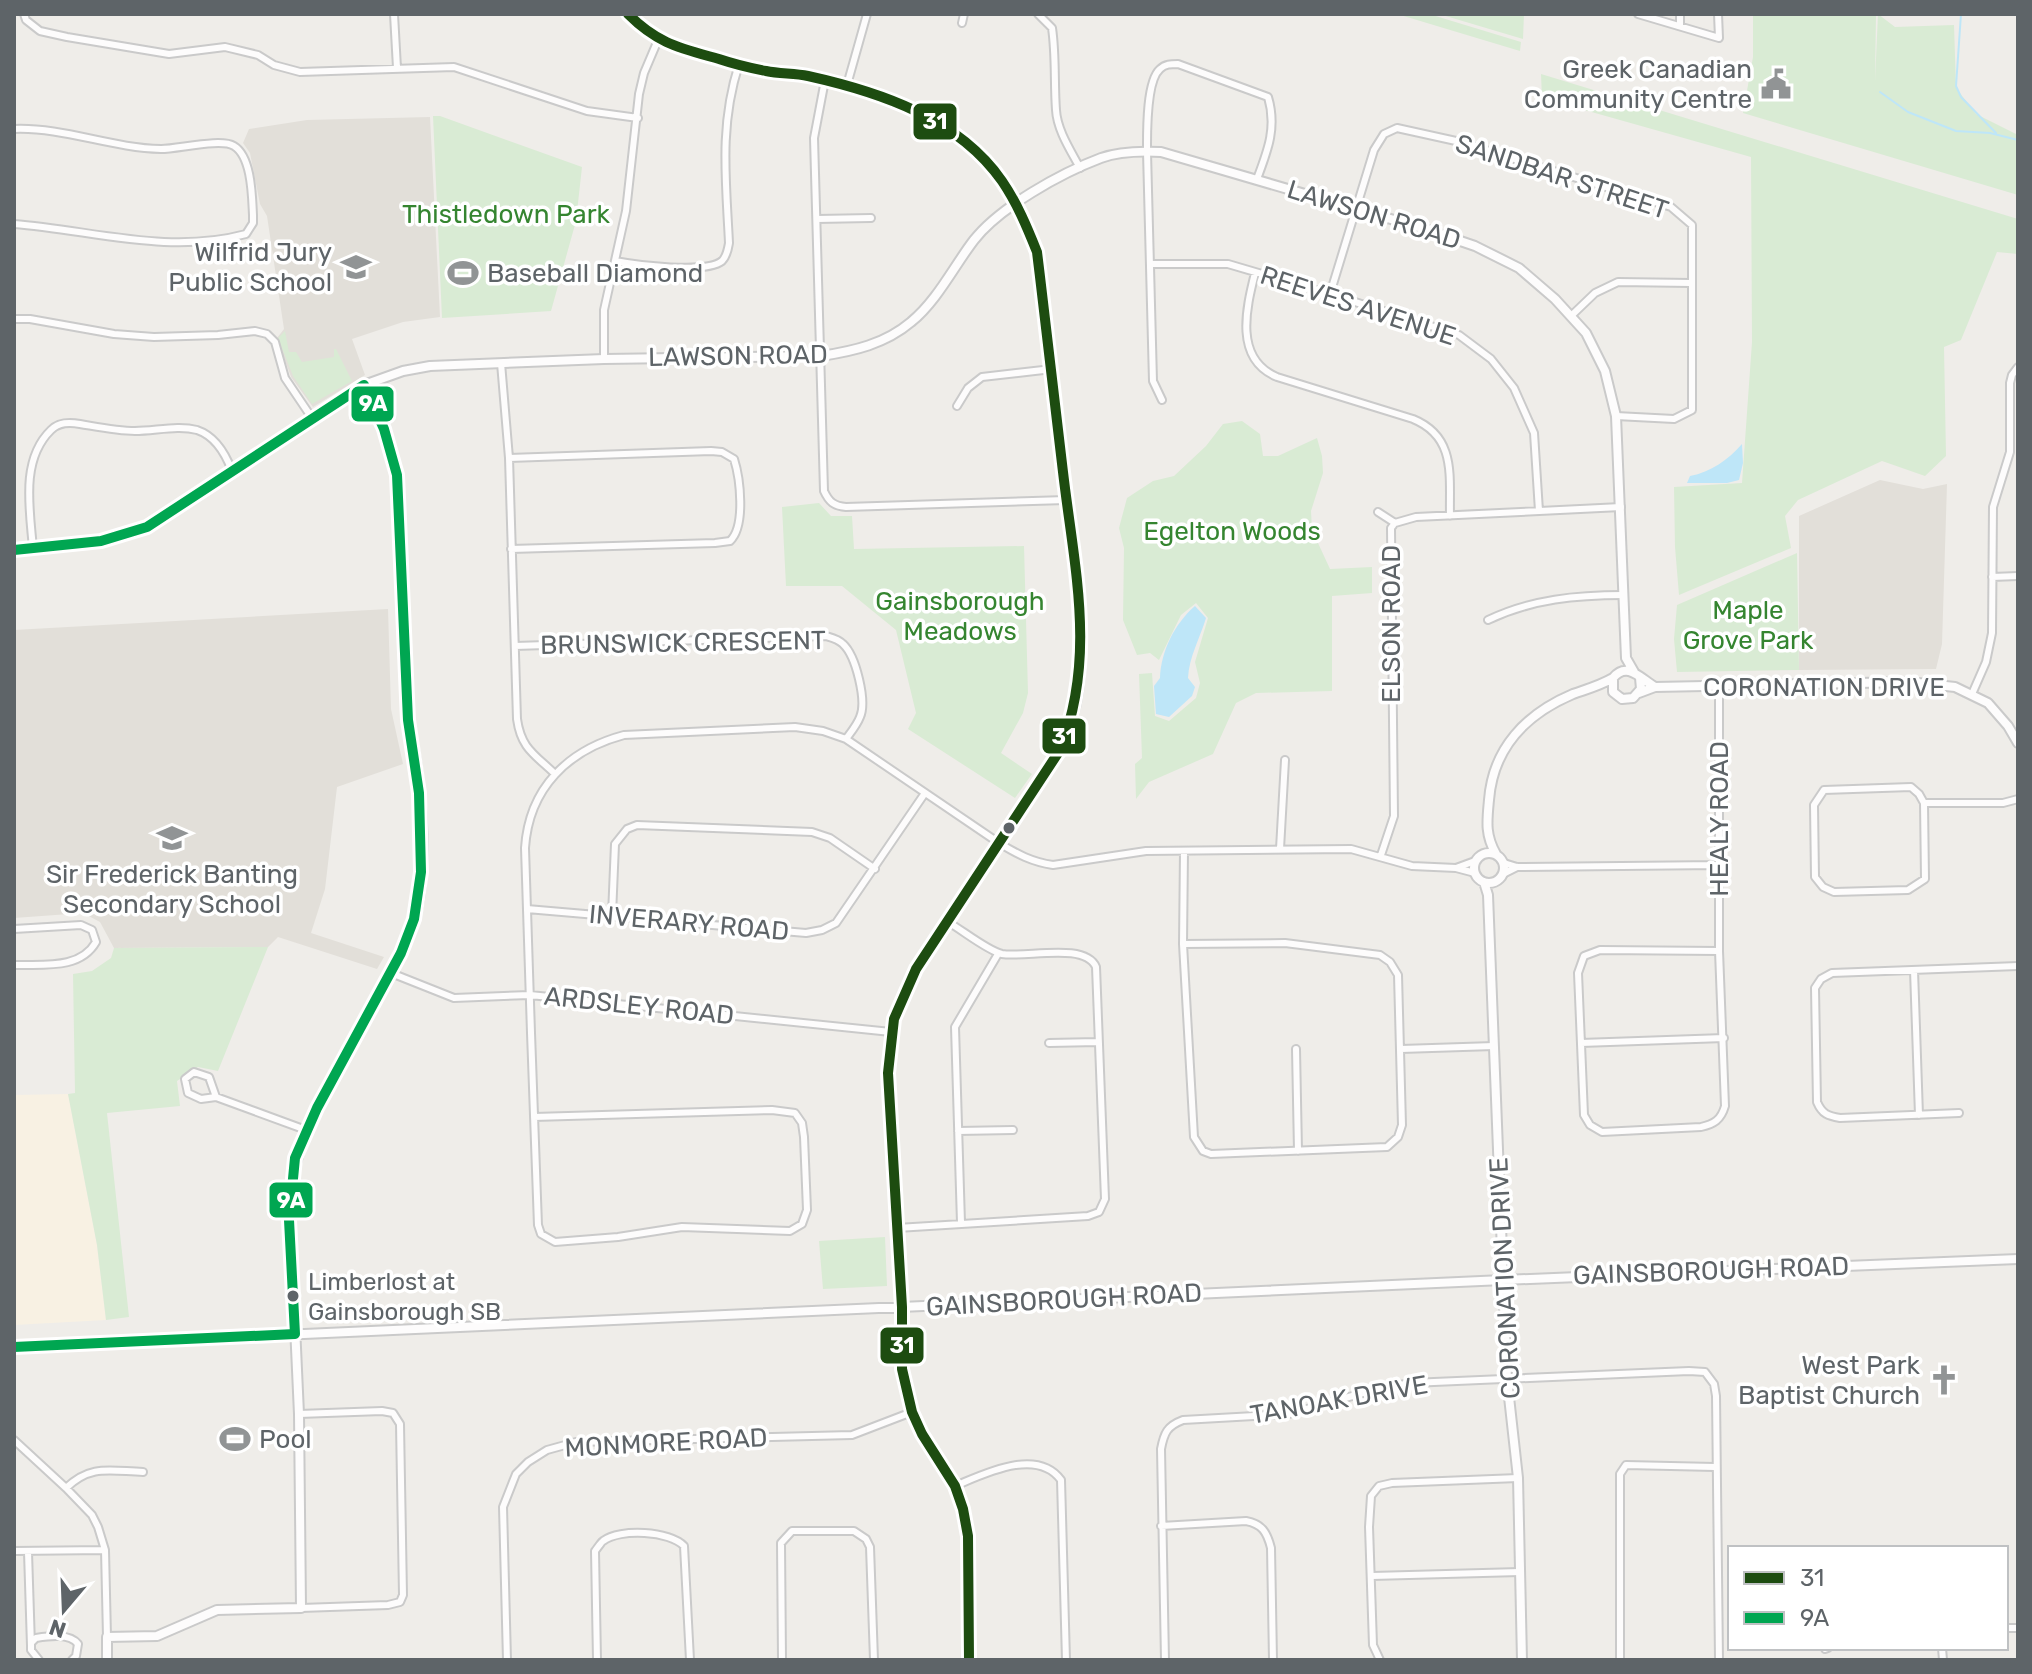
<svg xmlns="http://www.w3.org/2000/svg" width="2032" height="1674" font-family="Rubik,sans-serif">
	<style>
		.commercial { fill: #f8f1e3 }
		.education { fill: #e2dfd9 }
		.green { fill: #d9ebd4 }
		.water { fill: #bee6f8 }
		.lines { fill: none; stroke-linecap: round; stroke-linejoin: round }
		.stream { stroke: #bee6f8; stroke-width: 2 }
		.street-casing { stroke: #cacaca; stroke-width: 10 }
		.secondary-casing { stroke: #cacaca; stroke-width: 12 }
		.street { stroke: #fdfcfc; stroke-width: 6 }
		.secondary { stroke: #fdfcfc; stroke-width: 8 }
		.bus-1-casing { stroke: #fff; stroke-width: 16 }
		.bus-2-casing { stroke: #fff; stroke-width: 16 }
		.bus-1 { stroke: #1d4c10; stroke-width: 10 }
		.bus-2 { stroke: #00a651; stroke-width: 10 }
		.bus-dot { fill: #5e6468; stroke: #fff; stroke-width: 3 }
		.labels { text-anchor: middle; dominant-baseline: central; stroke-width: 7; stroke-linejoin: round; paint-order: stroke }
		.bus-label { font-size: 24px; fill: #5e6468; stroke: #fff; text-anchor: start }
		.poi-label { font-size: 26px; fill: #5e6468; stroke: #fff; text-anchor: end }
		.street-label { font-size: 26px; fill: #5e6468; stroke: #fff }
		.park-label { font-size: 26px; fill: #358530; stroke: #fff }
		.line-badge { stroke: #fff; stroke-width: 3 }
		.badge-label { font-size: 22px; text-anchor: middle; font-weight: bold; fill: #fff }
	</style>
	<rect width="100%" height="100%" fill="#efede9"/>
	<path class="commercial" d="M68,1094L97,1245L106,1320L14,1325V1095Z"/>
	<path class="education" d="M430,117L440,317L403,322L352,339L365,375L313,407L291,377L277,338L284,329L267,216L260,204L250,153L243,143L249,129L307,120Z
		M1880,480L1923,489L1947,484L1942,644L1936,669L1799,670V516Z
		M388,609L391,709L403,764L337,787L325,889L311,933L384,957L377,969L278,937L268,947L114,948L100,922L83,913L14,918V630Z"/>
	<path class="green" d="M1397,14H1429L1521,42L1520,51Z
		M1439,14H1524L1523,39Z
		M1753,14H1876L1875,81L1878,14L1895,27L1954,25L1956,88L1976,114L2018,135V195L1743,113L1753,57Z
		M1541,74L2018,219V254L1997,252L1961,340L1944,347L1946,456L1925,476L1882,461L1798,500L1785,516L1791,548L1679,595L1675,547L1674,487L1742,483L1752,342L1751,157L1542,98Z
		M433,116H440L582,167L576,221L551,311L442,318Z
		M285,331L289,352H296L302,362L334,357V349H336L352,381L312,404L293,376L278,338Z
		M1242,421L1260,434L1263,456H1278L1317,438L1322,456L1323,473L1311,511L1312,530L1330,569L1372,567V593L1332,596V691L1256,693L1236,703L1213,754L1149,782L1136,799L1135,764L1142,758L1139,674L1152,673L1155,716L1169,721L1196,698L1200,683L1195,662L1208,618L1196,603L1181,615L1159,660L1150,653L1137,655L1123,620L1124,548L1119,528L1127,498L1153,481L1174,476L1206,446L1223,424Z
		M819,503L831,516H852L854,549L1024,546L1028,693L1023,713L1001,753L1032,774L1015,798L908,729L916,713L896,630L842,586H786L782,507Z
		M1797,553L1799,670L1677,672L1674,639L1677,605Z
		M268,947L218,1071L198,1067L177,1081L180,1106L107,1113L129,1317L106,1320L97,1245L68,1094L75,1093L73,974L92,971L111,958L114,948Z
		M885,1237L887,1286L823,1289L819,1241Z"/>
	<path class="water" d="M1742,444L1743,463L1739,480L1727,483H1687L1690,476C1711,472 1728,460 1742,444Z
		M1195,606L1206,618C1200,638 1189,657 1188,678L1195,687L1192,696L1169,717L1156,714L1154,686L1160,678C1161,651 1175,623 1195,606Z"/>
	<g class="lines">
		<path class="stream" d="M1961,14L1956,86L1961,97L1996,133
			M1880,92L1908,112L1956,131L1990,133L2018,140"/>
		<g class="street-casing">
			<path id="street" d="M24,14L26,20L40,31L67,37L169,54L225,47L258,55L274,65L300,72L454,67L587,111L638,118
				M394,14L397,68
				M1038,14L1052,28C1056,55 1054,83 1056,110C1057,130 1071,151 1080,168
				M1638,14L1719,38L1718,14
				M962,23L964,14
				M1680,26V14
				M825,80L814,138L824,491C829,502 834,506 846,507L1066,500
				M847,85L867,14
				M14,129C64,127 111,148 161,149C178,149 221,138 234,146C252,157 252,197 253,215V223L246,234C168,255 92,230 14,224
				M817,219L871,218
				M615,261C636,265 706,274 722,261C727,256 728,249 729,243C726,180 719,126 739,64
				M1151,264H1228L1330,294L1459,335L1491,359L1514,388L1534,433L1539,511
				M1255,273C1246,309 1234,359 1277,377L1413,419C1457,437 1449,477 1450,516
				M1330,294L1374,150L1384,134L1397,128L1456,141L1671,207L1692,225V410L1674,419L1616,416
				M1571,316L1595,293L1618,282L1691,283
				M14,319H30L114,334L154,337L218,335L255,331L267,334L275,342L285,378L312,418
				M604,359V310L626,211L639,94L644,73L658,40
				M501,363L509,458L517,719C521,748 534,754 554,773
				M1162,400L1153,381L1147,152C1147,133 1146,81 1160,69C1165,64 1171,64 1178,64L1268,97C1277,127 1268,150 1257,179
				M957,406L968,388L982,377L1052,369
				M509,458L711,451L722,452L734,459C740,478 746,526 730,541L715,543L511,549
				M1378,512L1395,523
				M33,549C30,510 20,460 51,430C59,422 69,422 80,424C98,427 117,431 135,431C155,431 178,425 197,430C215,436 226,455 232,471
				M1992,577L2018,576
				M1488,620C1532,599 1577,595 1624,595
				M515,646L826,636C833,638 838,639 843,644C856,656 867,701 860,717C857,725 851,732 846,739
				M1719,687V951L1725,1106C1721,1120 1714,1124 1701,1127L1602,1132L1590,1125L1584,1115L1578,973L1584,956L1600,950L1719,951
				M1972,694L1986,662L1992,633L1993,507L2010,452V383L2012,375L2018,367
				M1911,787L1919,794L1924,803L1925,879L1908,890L1834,892L1823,887L1815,877L1814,805L1824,790Z
				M1924,803H2003L2018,799
				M1280,849L1285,760
				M1381,855L1394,816L1391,528L1395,523L1416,517L1621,507
				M1504,863L1517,867L1719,865
				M1456,868L1475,861
				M1503,874L1517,867
				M527,909L806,933L822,930L836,923L925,793
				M612,915L615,844L627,829L637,825L812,832L830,838L875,869
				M14,929L81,925L92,930L96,942C80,970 43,964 14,965
				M1183,944L1194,1137L1203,1151L1211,1154L1387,1147L1398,1137L1402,1125L1398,975L1390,962L1380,955L1285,943L1183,944L1184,851
				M1914,970L1919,1115
				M391,973L454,998L530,995L891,1032
				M1049,1043L1098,1042
				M1581,1043L1724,1038
				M1296,1049L1298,1151
				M1401,1049L1494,1046
				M216,1097L201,1099L188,1093L185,1079L194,1072L209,1077L216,1097L306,1130
				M1959,1113L1840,1118C1828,1116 1822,1114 1817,1102L1815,988L1821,979L1832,973L2018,966
				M534,1117L772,1110L795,1113L802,1123L804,1137L807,1210L802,1224L790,1231L682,1227L618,1237L555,1242L541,1234L538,1225C533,1099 529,974 525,848C529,788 568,750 624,735L795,727L823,731L846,739L999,843C1017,854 1032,862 1053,865L1146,851L1351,849L1412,866L1456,868L1475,873
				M958,1131L1013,1130
				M961,1223L955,1027L998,954
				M897,1228L1088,1216L1099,1212L1105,1199L1096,967C1085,942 1026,958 1002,954C988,951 962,930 948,922
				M299,1414L382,1411L393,1413L400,1424L403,1595L400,1602L388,1605L301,1608
				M14,1440L66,1488L92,1515L98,1527L105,1550L107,1637
				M955,1486C984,1474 1037,1447 1061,1480L1066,1660
				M66,1488C91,1464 110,1471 143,1472
				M1161,1526L1246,1521C1262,1524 1267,1532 1271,1548L1273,1660
				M14,1551L105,1550
				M28,1552L31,1646
				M1372,1576L1520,1572
				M2006,1628H2018
				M1942,1648L1943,1660
				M1825,1649L1828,1648
				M39,1660L31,1650V1643L36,1638C49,1636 70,1633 78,1644L76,1656L72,1660
				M507,1660L503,1507L516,1474L528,1462L547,1450L576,1442L852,1435L912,1412
				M597,1660L595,1551C596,1550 602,1541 603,1541C620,1528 670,1531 684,1546L690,1660
				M782,1660L781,1543L792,1531H854L866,1539L870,1547L874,1660
				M1165,1660L1161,1449C1164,1433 1167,1426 1183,1420L1289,1414L1377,1389L1411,1383L1689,1371L1705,1372L1714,1384L1716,1396L1719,1660
				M1380,1660L1373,1645L1369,1527L1371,1496L1379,1486L1392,1483L1518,1478
				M1620,1660V1474L1626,1465L1715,1467"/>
		</g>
		<g class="secondary-casing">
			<path id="secondary" d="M628,14L644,30L658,40C693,51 728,63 764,71C778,74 793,73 807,76C918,99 999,137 1037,252C1047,334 1056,417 1066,499C1075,580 1098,675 1060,750L916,969L894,1019L888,1073L902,1307V1369L912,1412L922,1434L955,1486L963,1509L968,1536L969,1660
				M14,550L101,541L147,527L364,385L403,371L430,366L604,359L821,356C854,351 885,344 911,322C937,301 954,266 974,240C1000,207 1061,173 1101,158C1120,151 1141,151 1161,152L1425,229L1475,246L1519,268L1555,299L1586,333L1605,371L1616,416L1626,658L1634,672
				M1640,678L1641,689L1633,698L1622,699L1613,692V678C1627,661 1640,678 1655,687
				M1639,693L1655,687L1909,682L1955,687L1988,703L2008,726L2018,743
				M1474 868a15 15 0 1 1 30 0a15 15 0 1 1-30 0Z
				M1496,854C1485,835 1487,821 1489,800C1493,748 1526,714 1573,694C1587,689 1599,686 1613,678
				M1484,882L1488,895L1507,1379L1518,1478L1522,1660
				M14,1347L1503,1280L2018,1259
				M107,1660V1637L157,1636L217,1610L301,1608L299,1414L289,1193C300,1129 335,1071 367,1014C384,984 404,954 414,921C430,868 421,774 408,720L397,475C391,443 380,415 364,385"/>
		</g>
		<use href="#street" class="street"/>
		<use href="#secondary" class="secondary"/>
		<g class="bus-1-casing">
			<path id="bus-1" d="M628,14C658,44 680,48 719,59C734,64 750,68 766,71C780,74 794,73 808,76C880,92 958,118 1002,181C1017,203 1027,227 1037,252C1046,325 1054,398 1063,472C1074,567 1097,657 1060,750L916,969L894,1019L888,1073L902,1307V1369L912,1412L922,1434L955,1486L963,1509L968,1536L969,1660"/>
		</g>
		<g class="bus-2-casing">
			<path id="bus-2" d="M14,550L101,541L147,527L364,385L384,429L397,475L408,720L419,793L421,872L414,919L401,953L317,1108L295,1158L289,1220L295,1334L14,1347"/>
		</g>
		<use href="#bus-1" class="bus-1"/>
		<use href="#bus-2" class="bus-2"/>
	</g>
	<defs>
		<g id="civic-bare" transform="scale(2.4)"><path d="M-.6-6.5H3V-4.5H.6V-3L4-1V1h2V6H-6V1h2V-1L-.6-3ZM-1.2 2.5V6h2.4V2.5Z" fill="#919495" stroke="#fff" stroke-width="2.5" paint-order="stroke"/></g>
		<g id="school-bare" transform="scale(2.4)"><path d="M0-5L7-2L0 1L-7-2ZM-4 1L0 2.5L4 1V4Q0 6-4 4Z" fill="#919495" stroke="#fff" stroke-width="2.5" paint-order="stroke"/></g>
		<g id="stadium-bare" transform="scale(2.4)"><path d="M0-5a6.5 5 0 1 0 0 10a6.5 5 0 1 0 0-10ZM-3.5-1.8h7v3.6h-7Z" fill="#919495" stroke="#fff" stroke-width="2.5" paint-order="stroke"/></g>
		<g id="church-bare" transform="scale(2.4)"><path d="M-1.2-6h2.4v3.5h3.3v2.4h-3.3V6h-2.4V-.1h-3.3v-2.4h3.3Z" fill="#919495" stroke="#fff" stroke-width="2.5" paint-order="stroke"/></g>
	</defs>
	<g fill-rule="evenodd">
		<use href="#civic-bare" x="1776" y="84"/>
		<use href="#school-bare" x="356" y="267"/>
		<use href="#stadium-bare" x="463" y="273"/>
		<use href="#school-bare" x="172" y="838"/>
		<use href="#church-bare" x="1944" y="1380"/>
		<use href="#stadium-bare" x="235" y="1439"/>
	</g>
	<g class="bus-dot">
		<circle cx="1009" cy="828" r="7"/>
		<circle cx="293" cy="1296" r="7"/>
	</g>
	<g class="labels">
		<g class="bus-label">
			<text x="308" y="1282">Limberlost at<tspan x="308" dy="30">Gainsborough SB</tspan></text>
		</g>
		<g class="poi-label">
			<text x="1752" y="69">Greek Canadian<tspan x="1752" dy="30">Community Centre</tspan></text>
			<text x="332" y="252">Wilfrid Jury<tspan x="332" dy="30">Public School</tspan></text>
			<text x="487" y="273" text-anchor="start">Baseball Diamond</text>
			<text x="172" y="874" text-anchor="middle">Sir Frederick Banting<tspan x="172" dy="30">Secondary School</tspan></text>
			<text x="1920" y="1365">West Park<tspan x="1920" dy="30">Baptist Church</tspan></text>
			<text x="259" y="1439" text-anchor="start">Pool</text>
		</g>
		<g class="street-label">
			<text transform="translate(1562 177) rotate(18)">SANDBAR STREET</text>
			<text transform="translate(1374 215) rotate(17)">LAWSON ROAD</text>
			<text transform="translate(1358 306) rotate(18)">REEVES AVENUE</text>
			<text transform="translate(738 356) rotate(-1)">LAWSON ROAD</text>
			<text transform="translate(1391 624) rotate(-90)">ELSON ROAD</text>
			<text transform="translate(683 643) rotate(-1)">BRUNSWICK CRESCENT</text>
			<text x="1824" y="687">CORONATION DRIVE</text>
			<text transform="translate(1719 819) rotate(-90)">HEALY ROAD</text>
			<text transform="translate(689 923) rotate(5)">INVERARY ROAD</text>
			<text transform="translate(639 1006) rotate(6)">ARDSLEY ROAD</text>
			<text transform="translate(1711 1271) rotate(-2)">GAINSBOROUGH ROAD</text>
			<text transform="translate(1505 1278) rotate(-93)">CORONATION DRIVE</text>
			<text transform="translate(1064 1300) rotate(-3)">GAINSBOROUGH ROAD</text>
			<text transform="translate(1339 1400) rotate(-10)">TANOAK DRIVE</text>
			<text transform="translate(666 1443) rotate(-3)">MONMORE ROAD</text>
		</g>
		<g class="park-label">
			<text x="506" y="214">Thistledown Park</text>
			<text x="1232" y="531">Egelton Woods</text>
			<text x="960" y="601">Gainsborough<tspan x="960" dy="30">Meadows</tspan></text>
			<text x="1748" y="610">Maple<tspan x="1748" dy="30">Grove Park</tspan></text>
		</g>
	</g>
	<g class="line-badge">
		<rect x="912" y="102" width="46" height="39" rx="8" fill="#1d4c10"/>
		<rect x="350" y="385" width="45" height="38" rx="8" fill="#00a651"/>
		<rect x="1041" y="717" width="46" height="38" rx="8" fill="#1d4c10"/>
		<rect x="268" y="1181" width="46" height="38" rx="8" fill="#00a651"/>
		<rect x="879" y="1326" width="46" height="39" rx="8" fill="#1d4c10"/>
	</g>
	<g class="badge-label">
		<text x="935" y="129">31</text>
		<text x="373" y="411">9A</text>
		<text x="1064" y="744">31</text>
		<text x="291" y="1208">9A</text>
		<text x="902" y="1353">31</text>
	</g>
	<rect width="2032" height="1674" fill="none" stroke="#5e6468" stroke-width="32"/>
	<rect x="1728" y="1546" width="280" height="104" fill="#ffffff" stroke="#bfc1c3" stroke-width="2"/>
	<rect x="1744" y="1572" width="40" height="12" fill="#1d4c10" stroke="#bfc1c3" stroke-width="2"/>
	<text x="1800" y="1586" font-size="24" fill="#5e6468">31</text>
	<rect x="1744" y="1612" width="40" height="12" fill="#00a651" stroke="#bfc1c3" stroke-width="2"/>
	<text x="1800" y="1626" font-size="24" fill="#5e6468">9A</text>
	<g transform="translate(64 1610) rotate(199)" stroke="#ffffff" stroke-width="6" paint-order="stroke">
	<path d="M0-6L14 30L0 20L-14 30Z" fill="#5e6468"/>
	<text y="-12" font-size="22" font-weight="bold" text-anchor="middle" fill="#5e6468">N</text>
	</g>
</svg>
